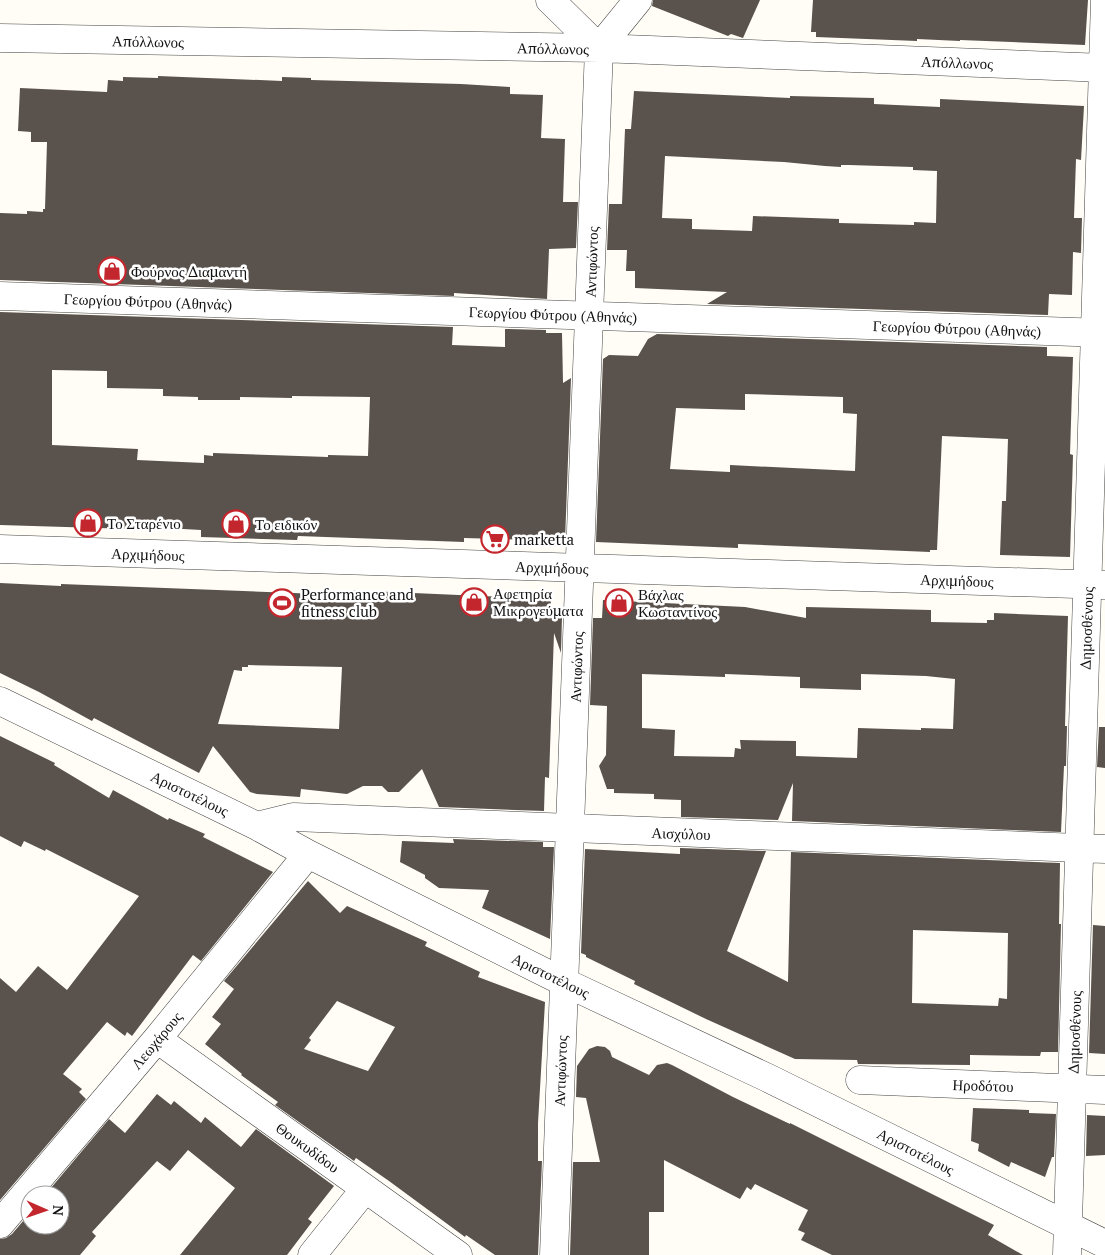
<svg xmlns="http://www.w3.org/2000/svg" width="1105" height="1255" font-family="'PT Serif',serif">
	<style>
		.building { fill: #5a524d; fill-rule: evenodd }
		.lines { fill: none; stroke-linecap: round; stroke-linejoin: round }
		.minor-casing { stroke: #444; stroke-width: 29 }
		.minor { stroke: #fff; stroke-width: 28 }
		.labels { text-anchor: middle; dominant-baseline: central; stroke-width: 5; stroke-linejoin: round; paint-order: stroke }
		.street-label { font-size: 15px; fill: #111; stroke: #fff }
		.poi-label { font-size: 15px; fill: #111; stroke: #fff; text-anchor: start }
	</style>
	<rect width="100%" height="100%" fill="#fffdf5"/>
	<path class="building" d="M653,0H760L743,38L731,34L728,36L652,6Z
		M813,0H1088L1085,45L960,40V41L917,39V41L816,37V32H811Z
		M158,76L282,81V77L311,78V80L461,84L510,87V94L543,95L541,138L565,139L563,202H578L576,248L549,249L547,299L454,293V296L0,280V213L27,214V211L43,212V209H45L47,142H31V132L18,131L20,88L107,92L108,80L123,81V77L158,78Z
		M634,91L790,98V96L874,98V104L940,107V99L1084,106L1081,160L1076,159L1074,218H1082L1081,253L1073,252L1072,295L1049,294L1048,315L707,304L727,292L635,288V271H626L627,250H607L609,204H622L625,129H631ZM665,156L784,162L825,166L841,167V165H849L913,167V170L937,171L936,223L914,222V225L839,223V219L753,216L752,231L692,229V219L662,218Z
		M0,312L453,327L452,345L505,347V329L546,330V333H562L563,383L571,378L565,541L464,538V542L298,536L297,540L201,537V530L131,526V529L0,525ZM52,370L107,371V388L163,389V396L198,397V400H240V397L292,398V396L370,397L368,456L328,455V457L213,453V456L204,455V463L137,460L138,449L52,445Z
		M657,334L1047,347V356L1073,357L1070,454L1073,455L1070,557L1000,555L1002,501H1006L1008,439L942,436L937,550H930V552L738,544V548L596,542L603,359L609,355L638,356L648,339ZM745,394L843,397V413L857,414L855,471L730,465V472L670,469L676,408L745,410Z
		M0,583L61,586V584L345,595V590L551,599L550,616L562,617L561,653L554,633L549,778L545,777L544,811L439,807L422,769L399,792H388L382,786H363L347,794L301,789L300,797L257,794L250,792L213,746L199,773L94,718L92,721L39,692L0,673ZM248,665L342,667L339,729L218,724L234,670L242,671V667H248Z
		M603,600L745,607L806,618V607L931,610V622L987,623V620H994V613L1068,616L1065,726H1067L1066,766H1064L1061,832L792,821L793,783L778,820L681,817V800L654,799V794L614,793V789H607L599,766L606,755L607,706L590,705L593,618H602ZM642,674L725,677V674L800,677V688L861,690V674L926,676L955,679L953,729L921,728V730L858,728L857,758L796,756V741L740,740L741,749L735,748L734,757L674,756L675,730L642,728Z
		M1099,727H1105V768L1097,767Z
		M0,736L55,763L54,765L109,798L113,790L168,820L169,818L205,834L203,837L273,872L201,961L193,955L132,1036L127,1032L125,1036L107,1022L63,1074L82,1089L79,1092L86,1099L0,1200V978L16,992L38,966L67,990L139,896L46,849L45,851L24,841L21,847L0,836Z
		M453,839L543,842V847H554L550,939L482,908L489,890L439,888L425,878V875L400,862L402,841L454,843Z
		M680,848L766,851L727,951L788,982L791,852L1060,863L1059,924H1061L1058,1052H1041L1040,1056L970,1055V1065L858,1064L857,1060L795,1059L706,1019L634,984L635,981L586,957V955L581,953L585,849L680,854ZM913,930L1008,933L1007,999L999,998L998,1006L912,1003Z
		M308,881L340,913L347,906L427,942L425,946L480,972L478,977L545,1002L538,1123V1161H542L538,1255H495L466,1235L465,1237L389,1181L356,1158L354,1161L275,1105L278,1102L241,1075L242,1074L205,1044L221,1024L212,1017L234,989L224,981ZM337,1001L395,1027L368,1071L304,1049L311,1040L309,1038Z
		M1093,925L1105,926V1054L1089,1053Z
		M597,1046L605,1047L610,1051L612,1057L649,1075L657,1065L667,1063L672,1065L733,1097L790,1124V1123L994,1225L988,1235L1023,1255H832L801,1240L805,1233L798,1230L808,1210L755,1184L751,1190L747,1187L740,1199L664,1160V1212H649V1255H570L573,1162H600L586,1098L576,1097L577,1066L589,1049Z
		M157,1094L171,1105L174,1101L201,1123L205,1117L241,1147L256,1129L334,1186L308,1219L312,1222L287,1255H180L235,1188L188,1150L170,1171L157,1161L92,1232L96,1236L80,1255H0V1239L6,1238L12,1234L30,1213V1225H60V1195H45L109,1119L125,1133Z
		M973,1108L1029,1110V1113L1056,1114L1054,1157H1052L1045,1177L1011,1162L1009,1167L978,1151L979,1144L971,1141Z
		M1087,1115L1105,1116V1155L1086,1156Z"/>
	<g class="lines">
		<g class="minor-casing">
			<path id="minor" d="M550,0L599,48
				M0,38L599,48L1105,68
				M599,48L638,0
				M0,296L1105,333
				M0,549L1105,585
				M0,701L257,826L308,854L564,982L768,1078L1105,1244
				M257,826L293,817L1105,849
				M157,1039L458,1255
				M860,1080L1105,1090
				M0,1224L157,1039L308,854
				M312,1255L365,1189
				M554,1255L599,48
				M1067,1255L1105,0"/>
		</g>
		<use href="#minor" class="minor"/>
	</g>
	<defs>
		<g id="shop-ring" transform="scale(1.4375)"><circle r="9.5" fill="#fff" stroke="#c4262e" stroke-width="1.5"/><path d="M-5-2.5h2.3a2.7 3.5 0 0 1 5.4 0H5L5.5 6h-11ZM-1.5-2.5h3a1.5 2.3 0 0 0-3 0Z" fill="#c4262e"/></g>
		<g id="supermarket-ring" transform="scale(1.4375)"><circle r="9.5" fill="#fff" stroke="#c4262e" stroke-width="1.5"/><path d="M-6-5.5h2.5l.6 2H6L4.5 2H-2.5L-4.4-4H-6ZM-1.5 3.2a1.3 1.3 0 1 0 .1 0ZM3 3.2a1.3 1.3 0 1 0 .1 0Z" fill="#c4262e"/></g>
		<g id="stadium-ring" transform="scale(1.4375)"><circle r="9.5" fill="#fff" stroke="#c4262e" stroke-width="1.5"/><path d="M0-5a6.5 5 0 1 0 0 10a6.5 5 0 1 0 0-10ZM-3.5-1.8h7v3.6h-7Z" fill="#c4262e"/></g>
	</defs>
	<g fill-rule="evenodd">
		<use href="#shop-ring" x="112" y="271"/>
		<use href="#shop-ring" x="88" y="523"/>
		<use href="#shop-ring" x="236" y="524"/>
		<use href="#supermarket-ring" x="495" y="539"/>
		<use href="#shop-ring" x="474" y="602"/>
		<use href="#stadium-ring" x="282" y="603"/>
		<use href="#shop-ring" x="619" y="603"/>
	</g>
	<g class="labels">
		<g class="street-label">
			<text transform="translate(148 41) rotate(1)">Απόλλωνος</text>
			<text transform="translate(553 48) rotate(1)">Απόλλωνος</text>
			<text transform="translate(957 62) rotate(2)">Απόλλωνος</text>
			<text transform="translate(591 262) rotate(-88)">Αντιφώντος</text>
			<text transform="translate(148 301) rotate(2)">Γεωργίου Φύτρου (Αθηνάς)</text>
			<text transform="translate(553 314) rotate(2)">Γεωργίου Φύτρου (Αθηνάς)</text>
			<text transform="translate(957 328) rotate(2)">Γεωργίου Φύτρου (Αθηνάς)</text>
			<text transform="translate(148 554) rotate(2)">Αρχιμήδους</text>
			<text transform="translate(552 567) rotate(2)">Αρχιμήδους</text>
			<text transform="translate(957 580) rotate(2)">Αρχιμήδους</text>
			<text transform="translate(1086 628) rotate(-88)">Δημοσθένους</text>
			<text transform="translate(576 667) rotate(-88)">Αντιφώντος</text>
			<text transform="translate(190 793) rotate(26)">Αριστοτέλους</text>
			<text transform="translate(681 833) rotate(2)">Αισχύλου</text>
			<text transform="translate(551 975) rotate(26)">Αριστοτέλους</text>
			<text transform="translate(1074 1032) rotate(-88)">Δημοσθένους</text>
			<text transform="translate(156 1040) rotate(-50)">Λεωχάρους</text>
			<text transform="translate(560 1071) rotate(-88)">Αντιφώντος</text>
			<text transform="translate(983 1085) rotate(2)">Ηροδότου</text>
			<text transform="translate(308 1147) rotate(36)">Θουκυδίδου</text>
			<text transform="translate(916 1151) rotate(27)">Αριστοτέλους</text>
		</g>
		<g class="poi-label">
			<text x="131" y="271">Φούρνος Διαμαντή</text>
			<text x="107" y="523">Το Σταρένιο</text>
			<text x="255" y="524">Το ειδικόν</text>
			<text x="514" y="539">marketta</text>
			<text x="493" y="593">Αφετηρία<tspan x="493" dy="17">Μικρογεύματα</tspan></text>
			<text x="301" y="594">Performance and<tspan x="301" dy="17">fitness club</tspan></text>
			<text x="638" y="594">Βάχλας<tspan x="638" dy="17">Κωσταντίνος</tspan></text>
		</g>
	</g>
	<g transform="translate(45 1210) rotate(92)"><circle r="24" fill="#ffffff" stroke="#a0a0a0"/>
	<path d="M0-4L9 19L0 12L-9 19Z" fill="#c4262e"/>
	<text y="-8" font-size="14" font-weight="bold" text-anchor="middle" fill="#111111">N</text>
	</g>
</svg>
